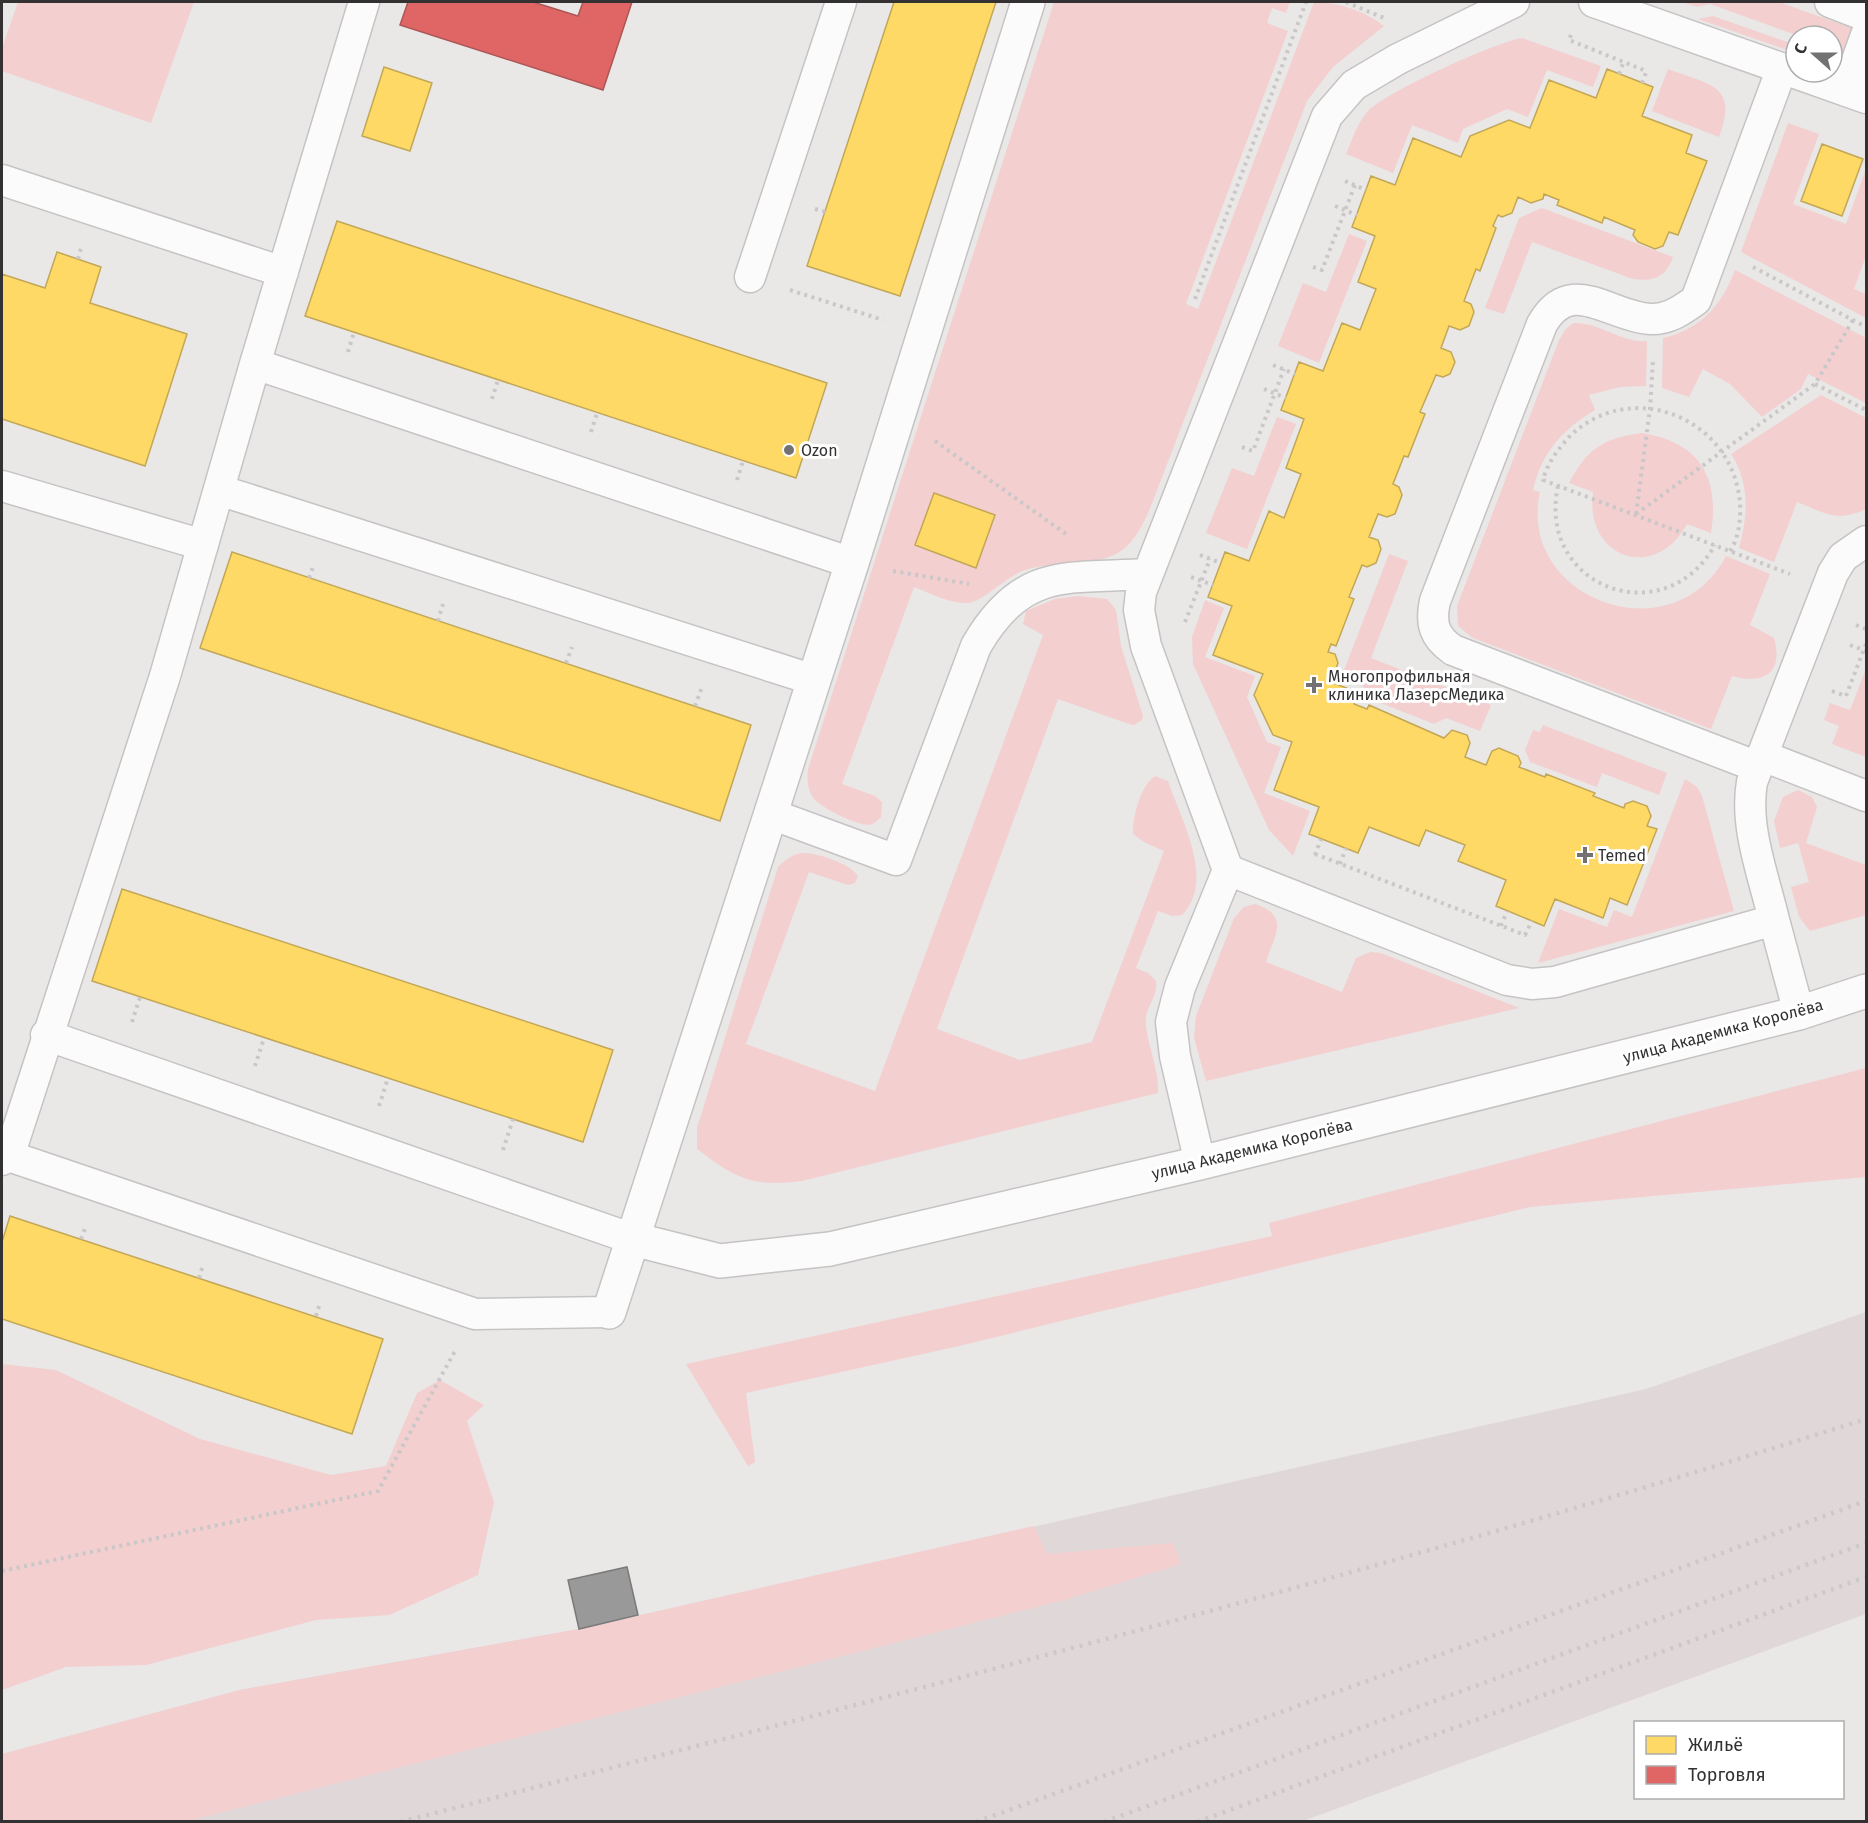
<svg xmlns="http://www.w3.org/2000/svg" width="1868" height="1823" font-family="'Fira Sans',sans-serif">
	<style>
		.built { fill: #e0d7d8 }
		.green { fill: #f3cfd0 }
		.homes { fill: #ffd966; stroke: #c2a756; stroke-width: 1.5 }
		.shops { fill: #e06666; stroke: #ac5656; stroke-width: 1.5 }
		.industry { fill: #999; stroke: #7a7a7a; stroke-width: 1.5 }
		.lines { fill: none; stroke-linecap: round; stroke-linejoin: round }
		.lane-casing { stroke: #c5c3c3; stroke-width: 33 }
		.street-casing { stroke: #c5c3c3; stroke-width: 36 }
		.path { stroke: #c9c7c7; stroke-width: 4; stroke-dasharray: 3 4.5; stroke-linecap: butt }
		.lane { stroke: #fcfbfb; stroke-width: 30 }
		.street { stroke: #fcfbfb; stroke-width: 33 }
		.rail { stroke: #cbc9c9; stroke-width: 4.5; stroke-dasharray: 3 6; stroke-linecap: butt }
		.poi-dot { fill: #737171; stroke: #fff; stroke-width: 2 }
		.labels { text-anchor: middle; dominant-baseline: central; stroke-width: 6; stroke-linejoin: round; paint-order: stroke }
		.poi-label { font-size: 16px; fill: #333131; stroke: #fff; text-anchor: start }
		.street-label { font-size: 16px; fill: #333131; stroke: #fff }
	</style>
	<rect width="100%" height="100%" fill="#eae7e7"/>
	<path class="built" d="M1866,1312V1614L1303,1821L2,1822V1754L240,1690L579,1629L1646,1389Z"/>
	<path class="green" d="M18,2H194L151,123L2,71V48Z
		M1054,2H1290L1286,13L1272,8L1267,23L1288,31L1186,304L1198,309L1314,2C1338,2 1365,11 1384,26L1333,67L1307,101L1149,511C1142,527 1132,546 1116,554C1088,568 1052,560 1022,571C1005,578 982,602 967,603C950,604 930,593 914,587L842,784L875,796L882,802L881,817C878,820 874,824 869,825C856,825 818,807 812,796C807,787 807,778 808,769Z
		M1682,2H1779L1857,30L1848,53L1832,48V36H1799L1710,4L1697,7Z
		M1713,16L1796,45V53L1698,19Z
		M1522,38L1601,66L1593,87L1547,70L1528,117L1507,109L1463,129L1458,143L1412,125L1393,173L1346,154C1352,140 1357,124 1367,112C1383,93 1496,42 1522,38Z
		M1668,69C1709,85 1739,84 1719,137L1652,111Z
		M1788,123L1819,134L1793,204L1846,224L1866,169V256L1854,289L1866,294V318L1741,252Z
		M1542,208L1673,257C1666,277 1654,282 1633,279L1532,242L1504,314L1485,308L1519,218Z
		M1349,234L1367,241L1319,363L1278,346L1303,283L1326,292Z
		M1735,270L1866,338V403L1808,374L1801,389L1762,417L1730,384L1703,369L1689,397L1662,388L1663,338C1701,329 1722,305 1735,270Z
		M1573,323C1600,322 1621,343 1647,341L1646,386L1620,387L1589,395L1595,410C1562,430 1542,452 1533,490L1540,492C1516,599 1673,657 1726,556L1770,574L1750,625L1774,638C1784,674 1763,685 1732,676L1711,729L1473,638L1458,626L1457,606L1559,340L1565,330Z
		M1821,395L1866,418V509C1836,523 1826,513 1797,502L1774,562L1739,548C1748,516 1750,483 1731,454Z
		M1277,417L1296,424L1247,549L1206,533L1232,468L1254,476Z
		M1642,433C1699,442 1720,476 1711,533L1687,524C1655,583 1584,558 1593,492L1569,483C1587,449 1603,438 1642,433Z
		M1389,554L1408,561L1371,658L1491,705L1480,731L1446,718L1434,724L1368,698L1363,686L1341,678Z
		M1078,596L1107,599L1116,610L1121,646L1143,716L1142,720L1134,725L1129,724L1058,699L937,1029L1020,1060L1092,1042L1164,851L1144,842L1133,834C1132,819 1141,784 1155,776L1168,781C1181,820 1216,880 1182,915L1172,916L1158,911L1136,968L1148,973L1156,981C1158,995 1148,1004 1146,1017C1143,1033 1160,1070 1158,1093L802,1181C751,1187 737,1179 697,1149V1128L778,867C785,860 794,853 804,853C818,853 851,864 858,876L855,883L848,885L809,872L746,1044L875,1091L1043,635L1023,624L1026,611L1055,599Z
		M1205,600L1224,608L1205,657L1255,676L1247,697L1267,742L1281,747L1264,793L1310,811L1293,856L1269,830L1193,664L1192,637Z
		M1866,669V757L1832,744L1839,726L1824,720L1830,703L1850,710Z
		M1543,725L1667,773L1659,795L1602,773L1597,787L1530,762L1525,750L1533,730L1540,732Z
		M1685,779L1697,787L1702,796L1734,911L1538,963L1559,909L1607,927L1614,910L1632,917Z
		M1798,790L1812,797L1817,807L1806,843L1866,865V915L1810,931L1799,917L1791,887L1809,882L1798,843L1780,848L1774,821L1783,797Z
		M1255,904C1292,916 1273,937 1266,962L1342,992L1356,958L1371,952L1381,953L1519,1008L1206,1081L1194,1038L1196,1016L1234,918L1244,907Z
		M1866,1068V1177L1530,1207L959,1346L746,1393L755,1462L748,1466L686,1364L1272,1236L1269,1223Z
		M2,1364L56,1370L200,1439L331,1475L386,1466L417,1393L440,1380L484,1405L467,1421L494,1502L478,1575L389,1615L316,1620L146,1665L66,1667L2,1690Z
		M1034,1526L1047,1554L1173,1543L1181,1564L1061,1601L187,1821H2V1754L240,1690L579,1629Z"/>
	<path class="homes" d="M894,2H996L900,296L807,266Z
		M384,67L432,83L410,151L362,136Z
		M1607,69L1653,87L1642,116L1692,135L1686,153L1707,161L1678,235L1669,232L1663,246L1655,249L1638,242L1633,235L1635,230L1604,217L1602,223L1557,205L1559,200L1544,194L1543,199L1531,203L1518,197L1512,213L1502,217L1498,215L1493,226L1496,228L1480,271L1476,269L1464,301L1471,304L1474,312L1469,326L1460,330L1449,326L1441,348L1451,352L1455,362L1450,374L1443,377L1436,375L1420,412L1425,414L1408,457L1404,456L1393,484L1399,487L1402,495L1395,514L1387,517L1378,514L1369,537L1378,540L1381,549L1376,563L1367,567L1362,565L1349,597L1354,599L1336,646L1331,644L1328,652L1335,654L1338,663L1331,682L1354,691V704L1367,709L1369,705L1444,738L1452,730L1467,735L1470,743L1465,757L1486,765L1492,751L1499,748L1518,756L1521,763L1519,767L1545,777L1546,774L1595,793L1593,796L1624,808L1625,804L1633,801L1647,806L1651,816L1647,826L1657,829L1627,905L1610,898L1603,918L1555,899L1544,926L1496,906L1506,880L1458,861L1465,845L1426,830L1419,846L1369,827L1358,853L1309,834L1319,807L1274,790L1292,742L1273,735L1254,695L1263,674L1213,655L1232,606L1208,597L1225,552L1249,561L1269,511L1284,518L1301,474L1286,468L1304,419L1281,410L1299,362L1323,371L1342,323L1360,330L1376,289L1358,282L1375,236L1352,227L1371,176L1395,185L1413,138L1461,157L1470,136L1509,120L1530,128L1549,80L1596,98Z
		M1822,144L1863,159L1842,216L1801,201Z
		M337,221L827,383L796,478L305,316Z
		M57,252L101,267L90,303L187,334L145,466L2,419V274L45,288Z
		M934,493L995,515L976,568L915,545Z
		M232,552L751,725L720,821L200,648Z
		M122,889L613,1050L583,1142L92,981Z
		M10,1216L383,1339L352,1434L2,1319V1242Z"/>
	<path class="shops" d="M408,2H533L578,16L583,2H632L603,90L400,25Z"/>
	<path class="industry" d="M627,1567L638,1615L579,1629L568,1580Z"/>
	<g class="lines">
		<g class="lane-casing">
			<path id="lane" d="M1514,2L1398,59L1354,85L1327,116L1141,592L1139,610L1146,646L1228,870L1507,980L1532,984L1555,982L1774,920C1764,877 1744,827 1752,782L1833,573L1843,557L1866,541
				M1594,2L1866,98
				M1830,2L1866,16
				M1846,91L1866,35
				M2,180L283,272
				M750,277L841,2
				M255,364L852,563
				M2,486L203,545
				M219,490L814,680
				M1763,756L1866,796
				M1758,767L1453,650C1434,637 1430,623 1435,601L1542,324C1571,274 1608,316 1650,319C1668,320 1682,310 1696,300L1782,68
				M771,814L896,860L976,646C1022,566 1067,579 1148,574
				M1774,920L1799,1013
				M46,1035L633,1239
				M9,1156L165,676L255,364L364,2
				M2,1160L9,1156L475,1314L609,1312
				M1200,1163L1175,1056L1171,1022L1180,987L1228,870"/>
		</g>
		<g class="street-casing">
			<path id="street" d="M633,1239L720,1261L830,1249L1200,1163L1799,1013L1866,991
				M609,1312L852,563L1028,2"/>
		</g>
		<path class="path" d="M1346,2L1384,18
			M1571,35L1569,40L1646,71
			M1619,74L1624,61
			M1642,83L1647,70
			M1345,181L1366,190
			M1335,206L1357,215
			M815,209L826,212
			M78,259L81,248
			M1313,267L1322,270L1355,185
			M1753,267L1866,327
			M790,290L883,320
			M1195,299L1306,2
			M348,352L354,332
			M1273,365L1295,374
			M1815,384L1866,410
			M1264,389L1286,398
			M492,399L498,380
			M591,432L597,413
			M935,441L1069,536
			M1242,447L1253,451L1284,369
			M737,480L743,461
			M1558,486C1536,587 1664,635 1715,545
			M1636,514L1815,384L1853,320
			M1636,514L1650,409L1653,360
			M1730,551C1739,538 1741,518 1740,503C1733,418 1631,376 1569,437C1558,449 1547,464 1543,480L1790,574
			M1200,555L1221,563
			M893,571L969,584
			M1191,577L1213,585
			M309,578L314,564
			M438,621L443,604
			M1185,622L1210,559
			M1856,625L1866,629
			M1850,645L1866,651
			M566,663L572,647
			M1832,691L1846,696L1866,644
			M695,706L702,687
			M1315,854L1525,935L1532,921
			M1315,855L1321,839
			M1340,864L1346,848
			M1501,926L1507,911
			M132,1022L140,997
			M255,1066L264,1038
			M379,1106L388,1078
			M503,1150L513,1119
			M81,1239L86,1226
			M199,1278L203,1265
			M316,1316L319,1306
			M2,1571L378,1491L455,1351"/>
		<use href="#lane" class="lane"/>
		<use href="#street" class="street"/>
		<path class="rail" d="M400,1822C891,1696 1383,1573 1866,1419
			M976,1822L1866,1501
			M1104,1822L1866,1543
			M1197,1822L1866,1577"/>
	</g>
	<g class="poi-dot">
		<circle cx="789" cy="450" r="6"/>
		<path d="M1311 676h6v6h6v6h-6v6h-6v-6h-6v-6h6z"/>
		<path d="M1582 846h6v6h6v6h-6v6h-6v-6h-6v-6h6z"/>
	</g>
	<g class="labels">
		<g class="poi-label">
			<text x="801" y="450">Ozon</text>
			<text x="1328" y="676">Многопрофильная<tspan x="1328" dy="18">клиника ЛазерсМедика</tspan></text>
			<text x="1598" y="855">Temed</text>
		</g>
		<g class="street-label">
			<text transform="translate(1723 1031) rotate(-15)">улица Академика Королёва</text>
			<text transform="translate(1252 1149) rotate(-14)">улица Академика Королёва</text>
		</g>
	</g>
	<rect width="1868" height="1823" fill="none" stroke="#333131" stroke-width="6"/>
	<rect x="1634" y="1721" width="210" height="78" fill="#ffffff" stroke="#adadad" stroke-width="1.5"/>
	<rect x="1646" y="1736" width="30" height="18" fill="#ffd966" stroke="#adadad" stroke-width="1.5"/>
	<text x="1688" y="1751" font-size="18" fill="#333131">Жильё</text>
	<rect x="1646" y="1766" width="30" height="18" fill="#e06666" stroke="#adadad" stroke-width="1.5"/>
	<text x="1688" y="1781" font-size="18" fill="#333131">Торговля</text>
	<g transform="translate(1814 54) rotate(291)"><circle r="28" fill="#ffffff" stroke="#adadad" stroke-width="1.5"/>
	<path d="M0-4.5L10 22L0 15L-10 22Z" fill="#737171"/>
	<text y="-9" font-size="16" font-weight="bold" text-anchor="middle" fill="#333131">С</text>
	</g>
</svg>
